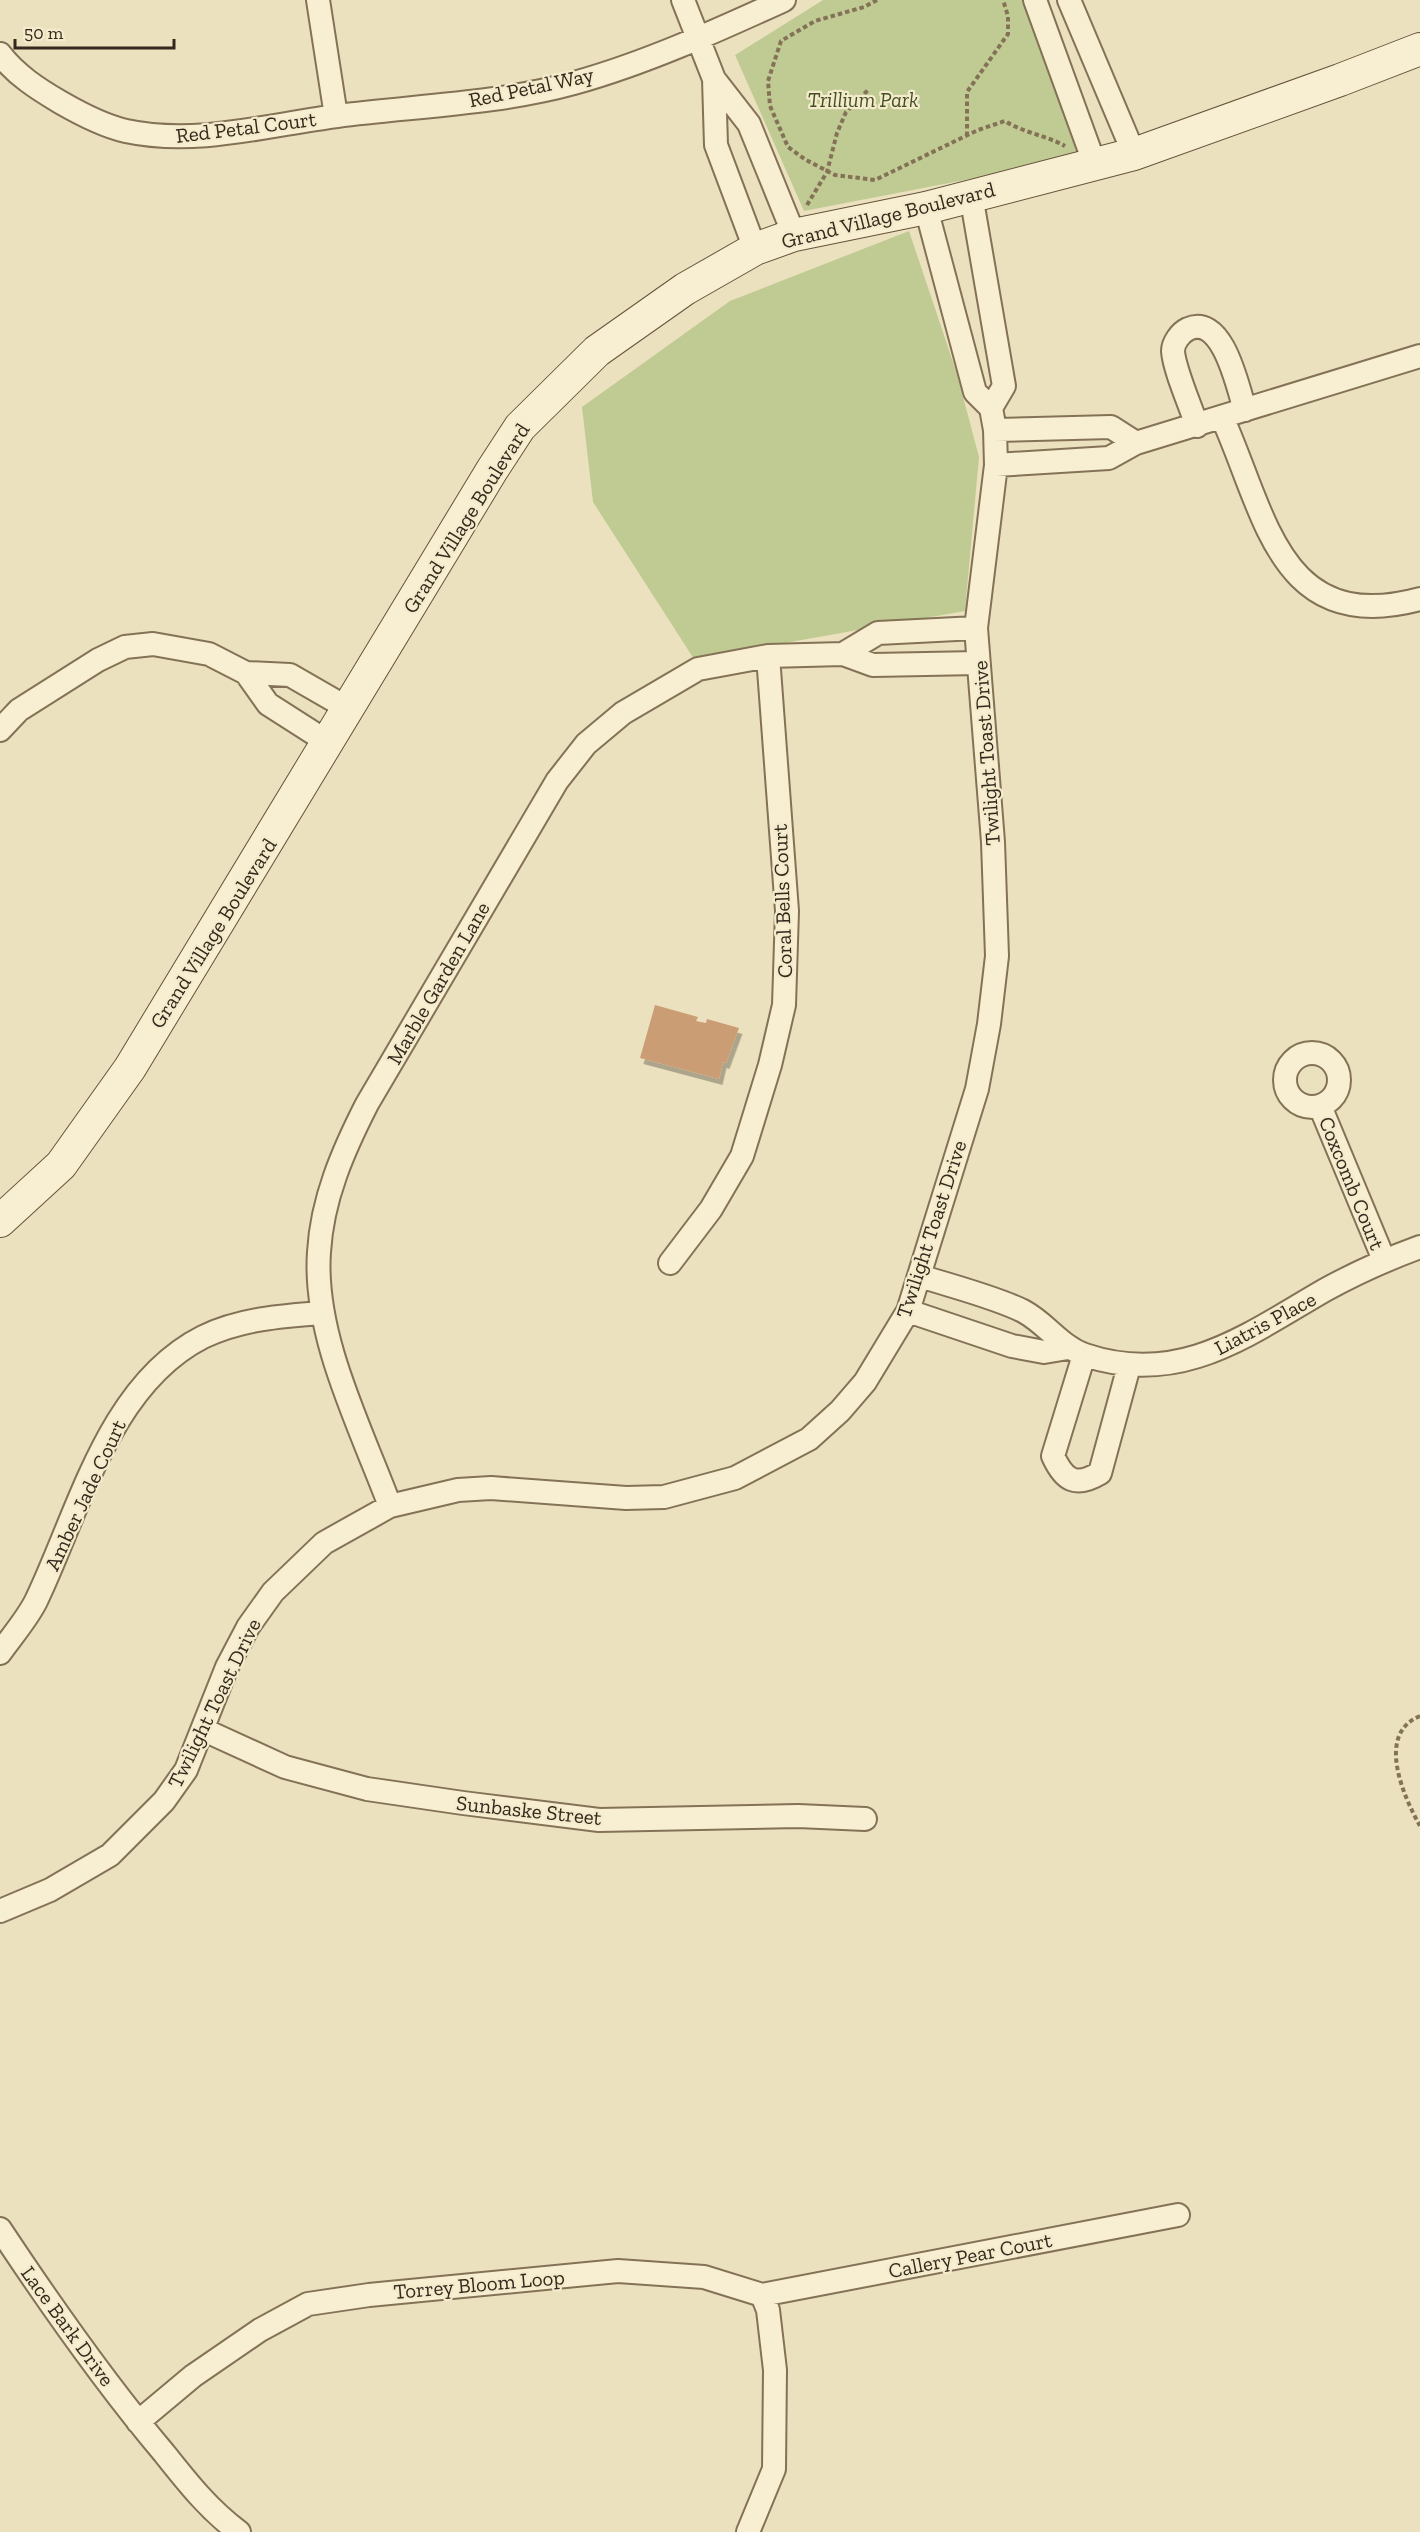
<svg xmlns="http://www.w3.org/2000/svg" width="1420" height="2532" font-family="'Zilla Slab',serif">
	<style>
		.green { fill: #c0ca93 }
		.building { fill: #ca9d74; filter: url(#shadow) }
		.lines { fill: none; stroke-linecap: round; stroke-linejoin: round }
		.street-casing { stroke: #847257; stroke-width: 26 }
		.secondary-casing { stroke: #65533b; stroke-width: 34 }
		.path { stroke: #847257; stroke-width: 4; stroke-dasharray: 4.5 3; stroke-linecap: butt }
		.street { stroke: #f8eed1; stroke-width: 22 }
		.secondary { stroke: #f8eed1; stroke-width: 32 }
		.labels { text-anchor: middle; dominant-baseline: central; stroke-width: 4.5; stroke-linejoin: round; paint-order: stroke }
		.street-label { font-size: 21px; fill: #34291c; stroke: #f4ebcd }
		.park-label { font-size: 21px; font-style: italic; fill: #425023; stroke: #f4ebcd }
	</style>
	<defs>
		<filter id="shadow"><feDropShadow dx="3.5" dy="6" stdDeviation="0" flood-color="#0004"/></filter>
	</defs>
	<rect width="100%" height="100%" fill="#ece1be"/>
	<path class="green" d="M823,0H1028L1079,158L804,211L735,55Z
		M909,231L957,374L979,457L965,611L694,659L593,502L582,407L730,301Z"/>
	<path class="building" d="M655,1005L698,1017L696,1021L706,1023L707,1019L739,1028L726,1063L723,1062L719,1079L640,1058Z"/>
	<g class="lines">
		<g class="street-casing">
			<path id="street" d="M318,0L336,116
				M683,0L714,79L716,145L755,249
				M1035,0L1095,165
				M1069,0L1134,154
				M0,54C16,75 38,89 60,102C79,113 104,126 126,131C196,146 268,125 337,116C415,106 498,104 574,83C646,63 716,31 784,0
				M714,79L749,124L794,235
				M971,195L1004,386L991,408
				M1222,417C1266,514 1279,637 1420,599
				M1197,426C1191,407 1174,369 1173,351C1173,343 1180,333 1188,329C1223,313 1238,388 1245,410
				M995,430L1111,427L1136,443
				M996,465L1109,458L1136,443L1420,356
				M843,654L878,633L976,628
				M246,673L268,704L329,743
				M0,730L19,710L98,660L125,647L153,644L209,654L246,673L290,675L349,709
				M1285 1080a27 27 0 1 1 54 0a27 27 0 1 1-54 0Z
				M1320,1106L1384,1260
				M670,1263L711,1209L742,1156L770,1065L784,1005L787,911L768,656
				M920,1276C951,1286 995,1297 1023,1311C1046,1323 1061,1347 1085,1355C1180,1387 1247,1335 1325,1290C1356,1273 1387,1259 1420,1247
				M908,1311L1012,1346L1044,1352L1068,1348
				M1084,1355L1053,1456C1064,1480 1075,1488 1100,1473L1129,1366
				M390,1506C361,1428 313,1336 319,1252C322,1199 343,1151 367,1104L557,781L586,744L623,713L698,669L768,656L843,654L873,665L978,663
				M0,1653C12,1636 27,1619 36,1601C79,1512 108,1385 203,1337C240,1319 281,1316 322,1313
				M204,1730L285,1767L367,1789L463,1803L599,1820L798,1816L865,1819
				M0,1911L50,1890L110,1855L164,1801L186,1770L227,1667L248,1627L273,1592L324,1543L390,1506L458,1490L491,1488L626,1498L664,1497L735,1478L809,1439L840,1411L865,1382L908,1311L977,1089L989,1024L997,956L993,842L976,628L996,465L995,430L991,408L975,392L926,208
				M0,2229C51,2306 104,2382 164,2453C187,2482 209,2510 239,2532
				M762,2295L1178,2215
				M138,2422L193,2376L260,2330L308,2304L369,2295L618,2271L704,2277L762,2295L768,2310L775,2370L774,2469L748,2532"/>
		</g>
		<g class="secondary-casing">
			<path id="secondary" d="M0,1221L61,1165L130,1068L492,470L520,427L597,351L685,289L755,249L794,235L926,208L1134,154L1340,80L1420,49"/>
		</g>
		<path class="path" d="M877,0L864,7L815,21L781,41L768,81L770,106L788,147L806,160L835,175L875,180L978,130L1005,121C1024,133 1045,135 1065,146
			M967,136V92L1008,34V16L1003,0
			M807,205L827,172L837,133L846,112L869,89
			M1420,1716C1375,1734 1404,1797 1420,1826"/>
		<use href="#street" class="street"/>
		<use href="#secondary" class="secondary"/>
	</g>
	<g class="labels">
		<g class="street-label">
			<text transform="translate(531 87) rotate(-12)">Red Petal Way</text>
			<text transform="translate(246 127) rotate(-7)">Red Petal Court</text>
			<text transform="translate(888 215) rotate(-14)">Grand Village Boulevard</text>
			<text transform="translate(466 518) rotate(-58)">Grand Village Boulevard</text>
			<text transform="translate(986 753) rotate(-94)">Twilight Toast Drive</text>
			<text transform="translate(782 901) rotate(-92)">Coral Bells Court</text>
			<text transform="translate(213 933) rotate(-58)">Grand Village Boulevard</text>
			<text transform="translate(438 983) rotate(-60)">Marble Garden Lane</text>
			<text transform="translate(1352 1183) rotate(68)">Coxcomb Court</text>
			<text transform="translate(931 1229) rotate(-72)">Twilight Toast Drive</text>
			<text transform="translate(1265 1323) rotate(-28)">Liatris Place</text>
			<text transform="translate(85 1495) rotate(-65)">Amber Jade Court</text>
			<text transform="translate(214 1703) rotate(-64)">Twilight Toast Drive</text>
			<text transform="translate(529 1810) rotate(6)">Sunbaske Street</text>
			<text transform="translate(970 2255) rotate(-11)">Callery Pear Court</text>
			<text transform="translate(479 2284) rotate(-5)">Torrey Bloom Loop</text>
			<text transform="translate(68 2326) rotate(54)">Lace Bark Drive</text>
		</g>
		<g class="park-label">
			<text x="863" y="99">Trillium Park</text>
		</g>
	</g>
	<path d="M15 39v9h159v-9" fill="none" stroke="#34291c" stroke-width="3"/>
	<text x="24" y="39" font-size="18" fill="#34291c" stroke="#f4ebcd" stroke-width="4.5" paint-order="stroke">50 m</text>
</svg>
